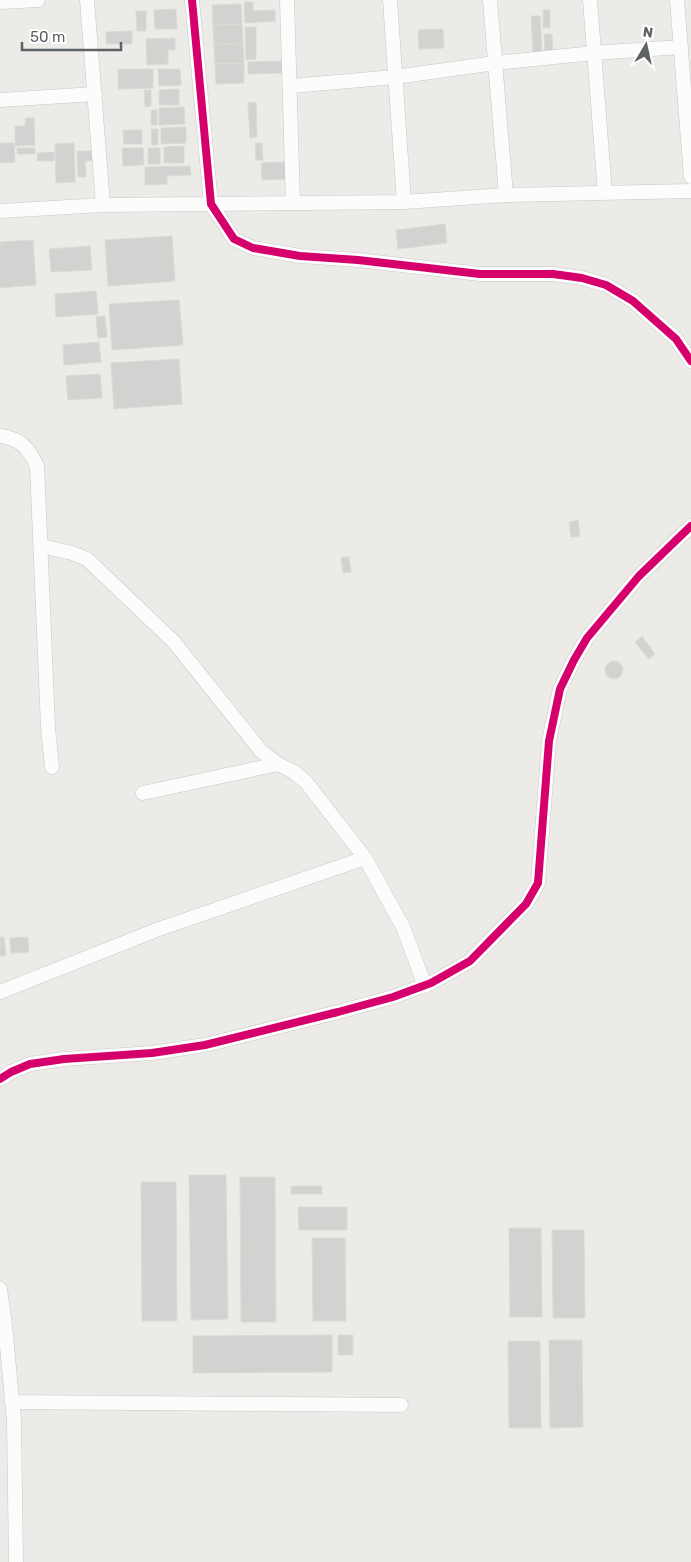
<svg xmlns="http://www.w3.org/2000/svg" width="691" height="1562" font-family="Rubik,sans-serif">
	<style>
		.building { fill: #d3d2d1; stroke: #dcdad7 }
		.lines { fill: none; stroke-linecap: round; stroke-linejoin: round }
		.minor-casing { stroke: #c7c8c7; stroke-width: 15 }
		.minor { stroke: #fcfcfc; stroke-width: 14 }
		.cycleway-casing { stroke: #fff; stroke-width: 11 }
		.cycleway { stroke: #d6006c; stroke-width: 8 }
	</style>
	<rect width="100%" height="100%" fill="#edebe8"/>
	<path class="building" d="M244,2H253V11L275,10V21L245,23Z
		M241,4L242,24L213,25L212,5Z
		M176,9L177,29H155L154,10Z
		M543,10H550V28H543Z
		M136,11H146V31H137Z
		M531,16H540L542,53H533Z
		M242,24L243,43L214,45L213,25Z
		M245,27H256V59L246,60Z
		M443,29L444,48L419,49L418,30Z
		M132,31V44H106V32Z
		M544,34H552L553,54L545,55Z
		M175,38V50H168V64L147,65L146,39Z
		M243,43L244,63L215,64L214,45Z
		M282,61L283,73L248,74V62Z
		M244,63V83L216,84L215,64Z
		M118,69H153V88L118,89Z
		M158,69H180L181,85L159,86Z
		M179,89V105H159V90Z
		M144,90H151V106L145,107Z
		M256,102L257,137L250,138L248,103Z
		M184,107L185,124L159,125V108Z
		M151,110H157V125H151Z
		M25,118H34L35,145L15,146V126H25Z
		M186,127V143L161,144V128Z
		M151,129H158V145H152Z
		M123,130H142V144H124Z
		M0,143H14L15,162L0,163Z
		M74,143L75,182L56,183L55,144Z
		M255,143H262L263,160H256Z
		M184,146V163H164V147Z
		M17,148H35V154H17Z
		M122,148H143L144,165L123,166Z
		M148,148H160V164H148Z
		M77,151H93V160L85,161L86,177H78Z
		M54,152V161H37V153Z
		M286,162L287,179L262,180L261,163Z
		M190,166L191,175L167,176V184L145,185V167Z
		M445,224L447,243L398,249L396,230Z
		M172,236L175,281L108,286L105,240Z
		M33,240L36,285L0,288V242Z
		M90,246L92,270L51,272L49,249Z
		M96,291L98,314L56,317L55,294Z
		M179,300L183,345L112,350L109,304Z
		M105,316L107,337L98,338L96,317Z
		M99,342L101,362L64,365L63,345Z
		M179,359L182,404L114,409L111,363Z
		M100,374L102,398L68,400L66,376Z
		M578,520L580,536L571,537L569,522Z
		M341,557H349L351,572L343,573Z
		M642,636L655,654L649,659L635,642Z
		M605 670a9 9 0 1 1 18 0a9 9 0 1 1-18 0Z
		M0,937H4L6,956H0Z
		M28,937L29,952L11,953L10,938Z
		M189,1175H226L228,1319L191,1320Z
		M240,1177H275L276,1322H241Z
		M141,1182H176L177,1321H142Z
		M291,1186H322V1194H291Z
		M298,1207H347V1230H299Z
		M509,1228H541L542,1317H510Z
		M552,1230H584L585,1318H553Z
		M312,1238H345L346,1321H313Z
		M332,1335V1372L193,1373V1336Z
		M338,1335H353V1355H338Z
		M549,1340H582L583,1427L550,1428Z
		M508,1341H540L541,1428H509Z"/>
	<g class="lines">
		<g class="minor-casing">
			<path id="minor" d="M87,0L103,205
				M192,0L211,204L234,239L253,248L300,256L358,260L480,274H553L582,278L606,285L633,301L676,339L691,361
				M287,0L293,203
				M390,0L404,202
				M490,0L506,195
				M590,0L605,193
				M677,0L691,177
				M0,2L38,0
				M291,86L395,77L495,63L594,53L681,47
				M0,100L95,94
				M0,211L103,205L404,202L506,195L691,191
				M0,436C21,439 28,447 37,466L48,727L52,767
				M41,546L72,553L87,559L174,642L261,751L278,764L294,772L306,782L365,858L403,927L425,986
				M143,793L278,764
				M0,992L159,929L365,858
				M0,1079L11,1072L30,1064L64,1059L152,1053L205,1045L338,1012L393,997L431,983L470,961L526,904L538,883L549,741L560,689L574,660L587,638L639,576L691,526
				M0,1289L5,1325L14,1421L16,1562
				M12,1402L401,1405"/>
		</g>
		<use href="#minor" class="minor"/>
		<g class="cycleway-casing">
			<path id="cycleway" d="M192,0L211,204L234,239L253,248L300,256L358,260L480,274H553L582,278L606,285L633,301L676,339L691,361
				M0,1079L11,1072L30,1064L64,1059L152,1053L205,1045L338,1012L393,997L431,983L470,961L526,904L538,883L549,741L560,689L574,660L587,638L639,576L691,526"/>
		</g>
		<use href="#cycleway" class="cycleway"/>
	</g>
	<g transform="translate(646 45) rotate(9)" stroke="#ffffff" stroke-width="4" paint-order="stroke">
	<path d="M0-4L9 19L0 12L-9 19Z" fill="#5d6265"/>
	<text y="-8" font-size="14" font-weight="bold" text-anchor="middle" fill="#5d6265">N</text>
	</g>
	<path d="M22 42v8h99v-8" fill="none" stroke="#5d6265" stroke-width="2.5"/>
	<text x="30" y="42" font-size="15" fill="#5d6265" stroke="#ffffff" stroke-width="4" paint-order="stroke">50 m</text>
</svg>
